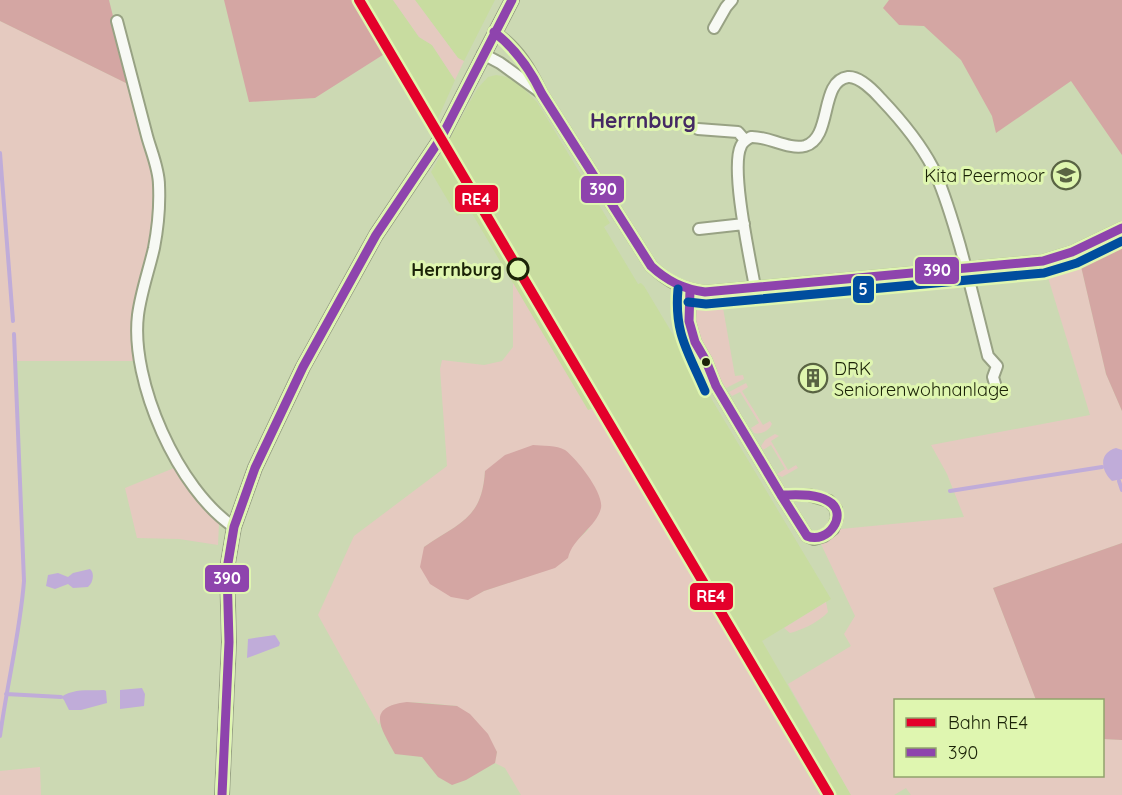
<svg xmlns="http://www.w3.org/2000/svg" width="1122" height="795" font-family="Quicksand,sans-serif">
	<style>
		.built { fill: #c8dca0 }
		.green { fill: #e5cac0; fill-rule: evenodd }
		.forest { fill: #d4a6a3 }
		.water { fill: #c0acd9 }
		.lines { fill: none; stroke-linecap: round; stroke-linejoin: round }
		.stream { stroke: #c0acd9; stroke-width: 4 }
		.street-casing { stroke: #98a284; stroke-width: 14 }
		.secondary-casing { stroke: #98a284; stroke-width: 16 }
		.street { stroke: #f7f9f4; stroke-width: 10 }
		.secondary { stroke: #f7f9f4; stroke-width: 14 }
		.bus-1-casing { stroke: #dff6b0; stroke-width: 14 }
		.bus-2-casing { stroke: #dff6b0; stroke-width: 14 }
		.bus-1 { stroke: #8e44ad; stroke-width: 9 }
		.bus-2 { stroke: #004d9e; stroke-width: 9 }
		.rail-1-casing { stroke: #dff6b0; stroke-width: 15 }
		.rail-1 { stroke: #e4002b; stroke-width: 10 }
		.stop-dot { fill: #dff6b0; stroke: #1b2307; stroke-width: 3 }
		.bus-dot { fill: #1b2307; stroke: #dff6b0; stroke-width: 2 }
		.labels { text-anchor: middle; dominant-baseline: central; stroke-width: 6; stroke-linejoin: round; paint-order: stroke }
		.poi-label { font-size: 18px; fill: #1b2307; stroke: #dff6b0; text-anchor: end }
		.stop-label { font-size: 18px; font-weight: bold; fill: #1b2307; stroke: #dff6b0; text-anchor: end }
		.quarter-label { font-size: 21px; font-weight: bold; fill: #442963; stroke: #dff6b0 }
		.line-badge { stroke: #dff6b0; stroke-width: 2 }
		.badge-label { font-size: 16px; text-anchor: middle; font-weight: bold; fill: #fff }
	</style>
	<rect width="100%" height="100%" fill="#ccd9b3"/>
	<path class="built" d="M348,0H393L419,37L432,45L455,80L431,134L384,54Z
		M415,0H495L464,61L458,58Z
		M496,75L507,77L522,87L537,102L545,115L610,223L604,227L638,284L641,283L644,286L831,599L762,641L851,795H820L594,408L588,411L470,210L457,216L431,172L477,89L488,77Z"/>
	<path class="green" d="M393,0H415L458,58L464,61L455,80L432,45L419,37Z
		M0,21L130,85L156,182L150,245L133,334L134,361H16L24,581C20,633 7,684 0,736Z
		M1080,262L1106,374L1122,411V450H1112L1103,460L1119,481L1122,479V543L993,588L1036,700H896V776H1102L1103,739L1122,740V795H911L906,788L894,795H851L788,684L851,646L844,634L855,616L821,544L831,539L841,529L964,517L947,474L931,445L1090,415L1046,271Z
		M513,283L588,410L594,408L820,795H521L505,768L495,763L497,752L457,706C438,705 395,696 383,712C380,715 380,720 379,725L318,615L354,536L447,466L440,369L442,360L484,365L502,361L513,347ZM485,471L589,529L571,546L555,567L484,591L468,599L424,547C460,522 482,519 485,471Z
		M724,295L730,297L733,306L723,308L735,376L743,375L744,379L726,388C716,371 689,335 693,314C694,309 698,306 701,302Z
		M746,383L748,387L742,391L763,425L770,421L772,424C769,431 761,435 754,433L751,428L759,423L740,392L732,396L729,392Z
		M775,434L779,436L771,441L788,470L796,465L798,468L782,477L777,474L785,469L771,445L763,450L761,446L765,440Z
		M174,468L219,523L218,545L179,539L137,538L125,488Z
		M826,602L828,612C819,622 802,630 790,633L784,628Z
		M40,767L41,795H0V771Z"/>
	<path class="forest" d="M0,0H109L130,85L0,21Z
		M224,0H359L389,51L315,98L249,102Z
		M889,0H1122V155L1071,81L996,133L992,116L961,60L924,26L899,25L883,8Z
		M1122,242V411L1106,374L1080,262Z
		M533,445C542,446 557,445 565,450C577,459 604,493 601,508C596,528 573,537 568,558L555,568L484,591L468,600L451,597L430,584L420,567L424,547C460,522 482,519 485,471L505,455Z
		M1122,543V740L1103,739L1102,700H1036L993,588Z
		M407,702L457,706L470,714L488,734L497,752L495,763L466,780L452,785L438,777L422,757L395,754C381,728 365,707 407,702Z"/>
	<path class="water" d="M1116,448L1122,450V479L1112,481C1101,471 1098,453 1116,448Z
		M90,569C95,573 93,583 88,587L73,588L68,584L55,589L46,586L48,575L58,573L68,577L73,573Z
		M275,635L280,643L279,646L247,658L248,639Z
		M142,688L145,694L144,706L120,709V690Z
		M104,690L106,691L107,703L81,710H69L64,700L61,697C75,688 88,691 104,690Z"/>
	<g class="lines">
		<path class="stream" d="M0,153L13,321
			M1119,481L1122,490
			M950,491L1102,467
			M6,694L61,697
			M0,736C7,684 20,633 24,581L14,334"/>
		<g class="street-casing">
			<path id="street" d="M117,21C127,59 137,98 147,136C151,151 159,169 159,185C160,206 158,227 154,248C149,270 141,292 138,315C130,381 178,490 234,527
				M714,28L726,7L732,0
				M494,32C518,48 530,69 542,94L651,266C668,282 682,289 705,292L1043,261L1072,252L1122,228
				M483,54L500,63L540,92
				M698,129L738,132L745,140
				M699,229L744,224
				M755,287C750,259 730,168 741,146C743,141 747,139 751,137C768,136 788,150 805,146C833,138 819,81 848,77C859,76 874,91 881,99C901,120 920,143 933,168C945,193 952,219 960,246C970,283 979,320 988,356L997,366L993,377L995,384
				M690,290L689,321L695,342L706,361L716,386L781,495L807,536L814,539L824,536L833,529L837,518L836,509L829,501L809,495H781"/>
		</g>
		<g class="secondary-casing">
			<path id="secondary" d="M222,795L229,642L227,569L234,527L255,468L303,367L376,235L441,138L512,0"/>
		</g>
		<use href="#street" class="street"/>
		<use href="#secondary" class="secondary"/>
		<g class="bus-1-casing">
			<path id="bus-1" d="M494,32C516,49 530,69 542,94L651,266C667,281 683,289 705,292L1043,261L1072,252L1122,228
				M690,290L689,321L695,342L706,361L716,386L781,495
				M781,495C796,495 814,493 828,501C850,513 828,545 807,536Z
				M222,795L229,642L227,569L234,527L255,468L303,367L376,235L441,138L512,0"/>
		</g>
		<g class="bus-2-casing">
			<path id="bus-2" d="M678,289C674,334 688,351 705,391
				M688,302L706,304L1044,273L1077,263L1122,241"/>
		</g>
		<use href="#bus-1" class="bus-1"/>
		<use href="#bus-2" class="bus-2"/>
		<g class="rail-1-casing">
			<path id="rail-1" d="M359,0L829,795"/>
		</g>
		<use href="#rail-1" class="rail-1"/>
	</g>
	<defs>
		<g id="school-ring" transform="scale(1.5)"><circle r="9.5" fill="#dff6b0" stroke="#596343" stroke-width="1.5"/><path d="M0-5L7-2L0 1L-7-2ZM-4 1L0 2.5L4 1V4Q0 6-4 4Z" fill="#596343"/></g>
		<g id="building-ring" transform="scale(1.5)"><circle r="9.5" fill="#dff6b0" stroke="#596343" stroke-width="1.5"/><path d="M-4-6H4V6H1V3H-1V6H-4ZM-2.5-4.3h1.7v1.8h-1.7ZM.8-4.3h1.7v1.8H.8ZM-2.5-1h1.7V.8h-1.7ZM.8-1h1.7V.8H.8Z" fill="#596343"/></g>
	</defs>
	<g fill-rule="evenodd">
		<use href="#school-ring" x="1066" y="175"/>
		<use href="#building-ring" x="813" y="378"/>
	</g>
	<circle class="stop-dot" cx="518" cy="269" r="10"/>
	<circle class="bus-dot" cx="706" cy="362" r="5"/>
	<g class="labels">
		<g class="poi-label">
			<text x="1045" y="175">Kita Peermoor</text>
			<text x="834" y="368" text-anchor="start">DRK<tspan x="834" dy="21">Seniorenwohnanlage</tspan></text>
		</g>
		<g class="stop-label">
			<text x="502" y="269">Herrnburg</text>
		</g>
		<g class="quarter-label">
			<text x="643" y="120">Herrnburg</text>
		</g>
	</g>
	<g class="line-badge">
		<rect x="580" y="175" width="45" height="29" rx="6" fill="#8e44ad"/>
		<rect x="454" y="184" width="45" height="29" rx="6" fill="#e4002b"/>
		<rect x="914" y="256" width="46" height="29" rx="6" fill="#8e44ad"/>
		<rect x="852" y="275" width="23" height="29" rx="6" fill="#004d9e"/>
		<rect x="204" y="564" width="46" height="29" rx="6" fill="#8e44ad"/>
		<rect x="689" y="582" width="45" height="29" rx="6" fill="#e4002b"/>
	</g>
	<g class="badge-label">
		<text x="603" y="195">390</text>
		<text x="476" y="205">RE4</text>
		<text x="937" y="276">390</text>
		<text x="863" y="295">5</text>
		<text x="227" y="584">390</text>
		<text x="711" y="602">RE4</text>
	</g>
	<rect x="894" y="699" width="210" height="78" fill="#dff6b0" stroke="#91a26c" stroke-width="1.5"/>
	<rect x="906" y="718" width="30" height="9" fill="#e4002b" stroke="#91a26c" stroke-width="1.5"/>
	<text x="948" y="729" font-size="18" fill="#1b2307">Bahn RE4</text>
	<rect x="906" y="748" width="30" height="9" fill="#8e44ad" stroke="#91a26c" stroke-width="1.5"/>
	<text x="948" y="759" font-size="18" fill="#1b2307">390</text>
</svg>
